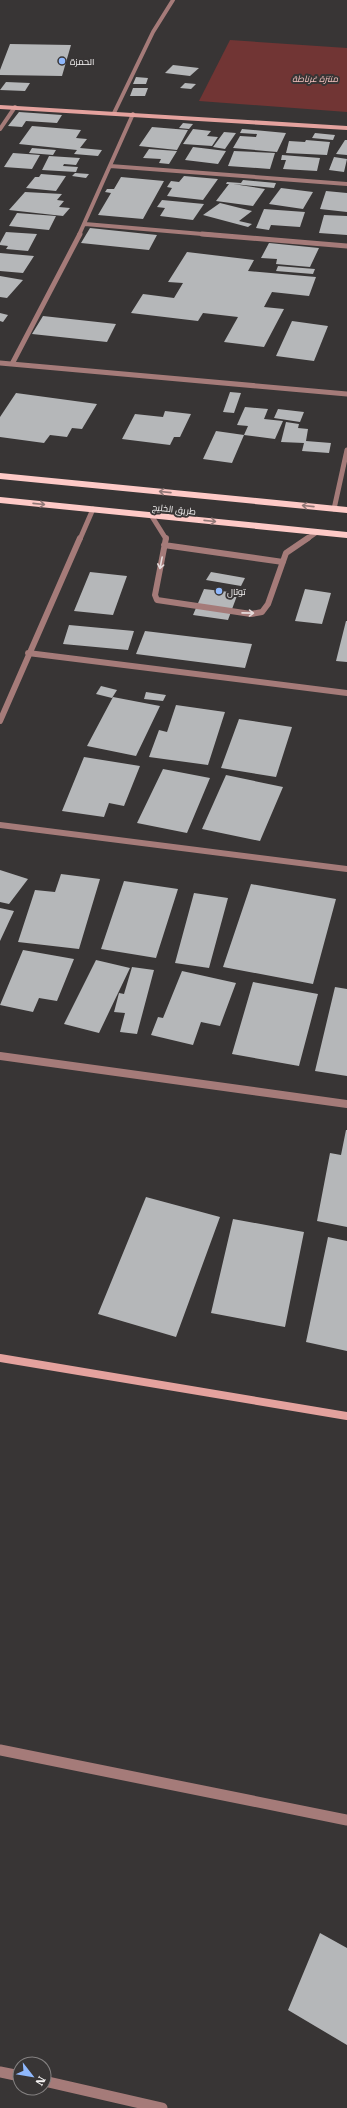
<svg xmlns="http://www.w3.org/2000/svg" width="347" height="2108" font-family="'IBM Plex Serif',Cairo,serif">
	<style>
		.green { fill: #713534 }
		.building { fill: #b5b7b9 }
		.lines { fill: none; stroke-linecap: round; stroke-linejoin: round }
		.lane-far1 { stroke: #a57b79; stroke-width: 5 }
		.lane { stroke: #a57b79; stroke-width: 6 }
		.street-far4 { stroke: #a57b79; stroke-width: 4 }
		.street-far3 { stroke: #a57b79; stroke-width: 5 }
		.street-far2 { stroke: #a57b79; stroke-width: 6 }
		.street-far1 { stroke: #a57b79; stroke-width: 8 }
		.street { stroke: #a57b79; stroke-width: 11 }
		.secondary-far1 { stroke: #e4a29e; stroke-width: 4 }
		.secondary { stroke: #e4a29e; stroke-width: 8 }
		.primary { stroke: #fecac7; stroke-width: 6 }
		.oneway { stroke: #917877 }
		.oneway2 { stroke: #e5dbdb }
		.poi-dot { fill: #8fb8fd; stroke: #383535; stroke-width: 1.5 }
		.labels { text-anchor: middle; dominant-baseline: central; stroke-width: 4; stroke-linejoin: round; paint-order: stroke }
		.far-poi-label { font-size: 9px; fill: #f5f3f3; stroke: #383535; text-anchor: start }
		.far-park-label { font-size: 9px; font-style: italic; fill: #f5c2bf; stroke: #383535 }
		.far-street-label { font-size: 9px; fill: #f5f3f3; stroke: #383535 }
	</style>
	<rect width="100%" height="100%" fill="#383535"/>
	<path class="green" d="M230,40L347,48V112L199,101Z"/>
	<path class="building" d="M10,44L71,45L62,76L0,75V70Z
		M173,65L199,68L190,76L165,73Z
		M136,77L148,78L146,84H133Z
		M6,82L30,83L25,91L0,90Z
		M185,83L196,84L191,89L180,88Z
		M133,88H148L145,96H130Z
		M19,112L62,115L57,123L26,121L22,127L8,126Z
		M183,123L193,124L189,129L179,128Z
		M32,126L81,130L76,138L87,139L80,148L102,150L98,156L74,154L77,150L19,144Z
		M152,127L188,130L177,150L139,146Z
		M193,129L211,131L207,136L218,137L212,146L183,144Z
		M242,129L286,133L277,152L233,148L240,136L256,137L257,134L240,133Z
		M224,132L236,133L225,149L213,147Z
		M315,133L335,135L333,140L312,138Z
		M306,140L330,142L327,155L286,153L289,141L305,142Z
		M345,140H347V155L336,154Z
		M193,147L226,151L218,164L185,160Z
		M32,148L56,150L53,155L29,153Z
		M149,149L177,151L169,164L159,163L161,159L143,158Z
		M234,151L275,153L270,169L228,166Z
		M13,153L40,155L32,169L4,167Z
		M282,155L320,158L317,171L283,169L286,160H281Z
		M49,156L80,158L76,165L64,164L63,166L78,167L76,172L42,170Z
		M334,157L347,159L344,172L329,170Z
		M75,173L89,174L86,178L72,176Z
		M41,174L66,176L56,191L26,188L35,177H39Z
		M184,176L218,179L203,200L167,196L172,188L167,187L171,181L179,182Z
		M121,177L164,181L143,219L98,215L111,193L105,192L107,189H114Z
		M243,180L276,183L274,188L233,184L265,189L253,206L216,201L229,184H226L227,182L241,183Z
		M281,188L313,192L303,209L269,204Z
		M326,191L347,193V212L320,209Z
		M25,192L62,194L57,200L64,201L59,207L70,208L63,216L9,210Z
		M162,200L204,204L193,220L160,216L165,208L157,207Z
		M220,203L252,211L239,221L252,224L248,227L203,215Z
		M264,209L305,212L300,227L271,225L269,230L256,228Z
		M17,213L56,216L49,230L9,226Z
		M324,215L347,216V235L319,233Z
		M90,228L157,235L149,250L81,243Z
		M6,232L37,234L28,251L6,249L8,246L0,245V243Z
		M269,243L319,248L310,267L276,264L277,259L261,258Z
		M187,252L254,260L248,271L316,277L309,296L272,292L264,307L284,309L264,347L224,342L238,317L203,313L198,321L131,313L143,294L174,298L183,283L168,282Z
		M0,253L34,256L23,273L0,271Z
		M278,266L315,269L313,274L276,271Z
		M0,276L23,280L7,298L0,297Z
		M0,313L8,315L3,322L0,321Z
		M43,316L116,324L107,342L32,334Z
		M292,321L328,326L314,361L276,356Z
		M230,392L241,393L234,413L223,412Z
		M16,393L97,404L82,429L72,428L67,437L50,435L44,443L0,437V417Z
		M245,407L268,409L264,419L283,421L275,439L244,435L248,426L237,425Z
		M278,409L304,412L300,422L274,418Z
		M165,411L191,414L180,437H174L170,445L122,439L135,414L163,417Z
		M286,422L299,424L298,428L308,429L306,441L331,443L329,453L302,451L304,443L281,442Z
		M216,431L244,435L232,463L203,459Z
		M90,572L127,576L113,615L74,611Z
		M211,572L245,578L241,586L206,580Z
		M204,589L238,593L228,620L193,615Z
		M305,589L331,593L322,624L295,621Z
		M346,621H347V662L336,661Z
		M69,625L134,631L128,650L63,644Z
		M145,631L252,644L245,668L136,654Z
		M101,686L117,690L112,698L96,694Z
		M146,692L166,695L163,701L144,699Z
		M113,697L160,706L136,756L87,746Z
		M176,705L225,712L208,765L149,757L159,730L167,732Z
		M239,719L292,727L276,777L221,768Z
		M84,757L140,766L124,806L109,803L104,817L62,811Z
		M163,769L210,778L187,833L137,823Z
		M226,775L283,787L260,841L202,829Z
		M0,870L28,879L9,904L0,902Z
		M61,874L100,879L79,949L18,942L35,890L55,892Z
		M124,881L178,889L156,958L101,949Z
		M251,884L336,899L313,984L223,967Z
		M194,893L228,898L209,968L175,963Z
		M0,908L14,911L0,941Z
		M23,950L74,959L57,1001L39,998L33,1012L0,1005Z
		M96,960L130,968L99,1033L64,1024Z
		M132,967L154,970L137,1034L120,1032L125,1013L114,1012L119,993L124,994Z
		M182,971L236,983L220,1026L201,1022L193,1045L151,1035L158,1017L163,1018Z
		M253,982L318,994L299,1066L232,1054Z
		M335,987L347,989V1076L315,1071Z
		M346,1130H347V1227L317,1221L330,1153L341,1155Z
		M146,1197L220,1217L176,1337L98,1314Z
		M233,1219L304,1232L285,1327L211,1313Z
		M328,1237L347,1241V1351L306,1342Z
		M320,1933L347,1948V2045L288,2010Z"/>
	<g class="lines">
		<path class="lane-far1" d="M151,515L166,539
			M307,539L317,532"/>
		<path class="lane" d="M166,538L155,595L157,600L251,614L262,612L268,604L286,553L308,538
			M164,545L283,562"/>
		<path class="street-far4" d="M114,113L153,32L173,0
			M0,129L15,107
			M110,166L347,184
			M85,224L214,235
			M79,235L133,114"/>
		<path class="street-far3" d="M202,234L347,246
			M0,363L347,394
			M12,364L80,234
			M334,509L347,450
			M80,539L93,509"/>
		<path class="street-far2" d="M28,653L347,693
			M0,721L80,538
			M0,825L347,869"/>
		<path class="street-far1" d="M0,1056L347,1104"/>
		<path class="street" d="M0,1750L347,1820
			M0,2072L20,2076
			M44,2081L162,2108"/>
		<path class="secondary-far1" d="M0,107L347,128"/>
		<path class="secondary" d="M0,1358L347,1416"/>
		<path class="primary" d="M0,476L347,510
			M0,500L347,535"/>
	</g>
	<defs><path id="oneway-shaft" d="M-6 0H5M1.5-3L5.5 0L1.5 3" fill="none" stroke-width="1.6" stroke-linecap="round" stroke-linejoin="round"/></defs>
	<g class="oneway">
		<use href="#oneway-shaft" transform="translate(165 492) rotate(-174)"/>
		<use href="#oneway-shaft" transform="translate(39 504) rotate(6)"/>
		<use href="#oneway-shaft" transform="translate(308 506) rotate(-174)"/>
		<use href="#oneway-shaft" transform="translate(210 521) rotate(6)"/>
	</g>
	<g class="oneway2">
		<use href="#oneway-shaft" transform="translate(161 563) rotate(101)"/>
		<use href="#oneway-shaft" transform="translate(248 613) rotate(1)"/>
	</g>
	<g class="poi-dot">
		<circle cx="62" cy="61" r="4"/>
		<circle cx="219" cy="591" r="4"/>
	</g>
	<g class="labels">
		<g class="far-poi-label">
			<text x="70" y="61">الحمزة</text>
			<text x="227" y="591">توتال</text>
		</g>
		<g class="far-park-label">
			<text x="315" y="78">منتزة غرناطة</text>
		</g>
		<g class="far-street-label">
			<text transform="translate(174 509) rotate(6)">طريق الخليج</text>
		</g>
	</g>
	<g transform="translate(32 2076) rotate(121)"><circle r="19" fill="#383535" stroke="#848181"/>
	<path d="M0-3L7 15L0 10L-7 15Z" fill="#8fb8fd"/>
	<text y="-6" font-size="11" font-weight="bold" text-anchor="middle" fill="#f5f3f3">N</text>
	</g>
</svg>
